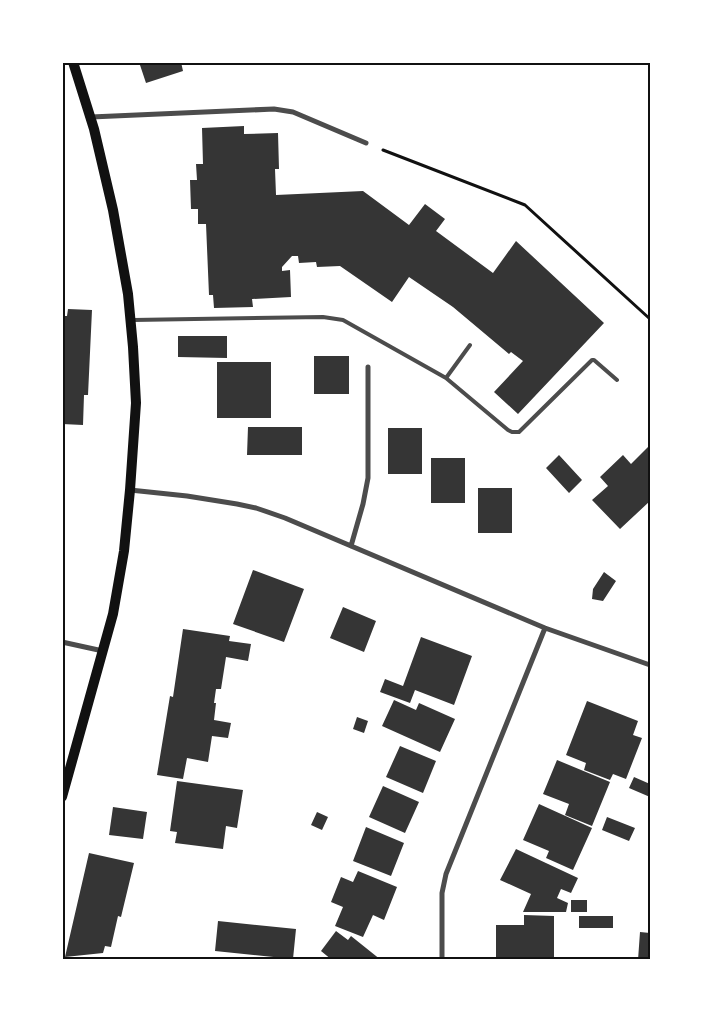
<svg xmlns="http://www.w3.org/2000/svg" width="713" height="1022" font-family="Signika,sans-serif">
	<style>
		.building { fill: #353535 }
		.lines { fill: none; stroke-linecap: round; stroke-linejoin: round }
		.path { stroke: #111; stroke-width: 3 }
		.service { stroke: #4c4c4c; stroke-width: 4 }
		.minor { stroke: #4c4c4c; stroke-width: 5 }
		.secondary { stroke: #111; stroke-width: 10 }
		.neatline { fill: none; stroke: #111; stroke-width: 2 }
	</style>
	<rect width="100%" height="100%" fill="#fff"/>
	<path class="building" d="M139,62H181L183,71L146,83Z
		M244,126V134L278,133L279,169H275L276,195L363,191L409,225L425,204L445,219L436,231L493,273L516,241L604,323L518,414L494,392L523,361L511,352L509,354L453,307L409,277L392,302L340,266L317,267L316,262L299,263L298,256H292L282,267V271L290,270L291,297L252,299L253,307L214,308L213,295H209L206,224H198V209H191L190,180H197L196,164H203L202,128Z
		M68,309L92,310L88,395H84L83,425L62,424V316H67Z
		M178,336H227V358L178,357Z
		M314,356H349V394H314Z
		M217,362H271V418H217Z
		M248,427H302V455H247Z
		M388,428H422V474H388Z
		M650,445V501L620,529L592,500L608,486L600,477L623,455L631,464Z
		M559,455L582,480L569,493L546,468Z
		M431,458H465V503H431Z
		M478,488H512V533H478Z
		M253,570L304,589L284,642L233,624Z
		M604,572L616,581L603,601L592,599L593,589Z
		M343,607L376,621L364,652L330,638Z
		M183,629L230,636L229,641L251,644L248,661L226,657L221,689H216L214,703H216L214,720L231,723L228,738L212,736L208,762L187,758L183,779L157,775L170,696L173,697Z
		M421,637L472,656L454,705L415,690L410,703L380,692L385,679L403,686Z
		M394,700L416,710L419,703L455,719L440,752L382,726Z
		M587,701L638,721L633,735L642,738L626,779L613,774L610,780L584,770L586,763L566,755Z
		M357,717L368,721L364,733L353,729Z
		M400,746L436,761L423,793L386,777Z
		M557,760L610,782L592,826L565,815L569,804L543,794Z
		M634,777L650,784V797L629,788Z
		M177,781L243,790L237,828L226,826L223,849L175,843L177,832L170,831Z
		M383,786L419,802L405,833L369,817Z
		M539,804L592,828L573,870L546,858L549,851L523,840Z
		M113,807L147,812L143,839L109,835Z
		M317,812L328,817L322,830L311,825Z
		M607,817L635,828L629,841L602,830Z
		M366,827L404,843L391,876L353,861Z
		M516,849L578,878L571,893L561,889L557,898L568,903L566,912H523L531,894L500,880Z
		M89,853L134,863L121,917L118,916L111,947L105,946L103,953L65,957Z
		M358,871L397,887L384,920L373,915L363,937L335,926L343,907L331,902L341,877L353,882Z
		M571,900H587V912H571Z
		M524,915L554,916V960H496V925H524Z
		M579,916H613V928H579Z
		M218,921L296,929L293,959L215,951Z
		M336,931L348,940L351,936L381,960H332L321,951Z
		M640,932L650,933V960H638Z"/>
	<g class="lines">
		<path class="path" d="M383,150L525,205L650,319"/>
		<path class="service" d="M133,320L323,317L343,320L446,378L508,430L512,432H519L592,360H594L617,380
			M446,378L470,345"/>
		<path class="minor" d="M91,117L274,109L293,112L366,143
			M130,490L187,496L237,504L256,508L285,518L545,628L650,665
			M351,546L363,504L368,478V367
			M62,642L103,651
			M442,960V893L446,874L545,628"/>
		<path class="secondary" d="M62,797L113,614L124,551L130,490L136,403L133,347L128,294L113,210L94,129L73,62"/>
	</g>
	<rect width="713" height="1022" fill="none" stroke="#ffffff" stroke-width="128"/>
	<rect x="64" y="64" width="585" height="894" class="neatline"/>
</svg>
